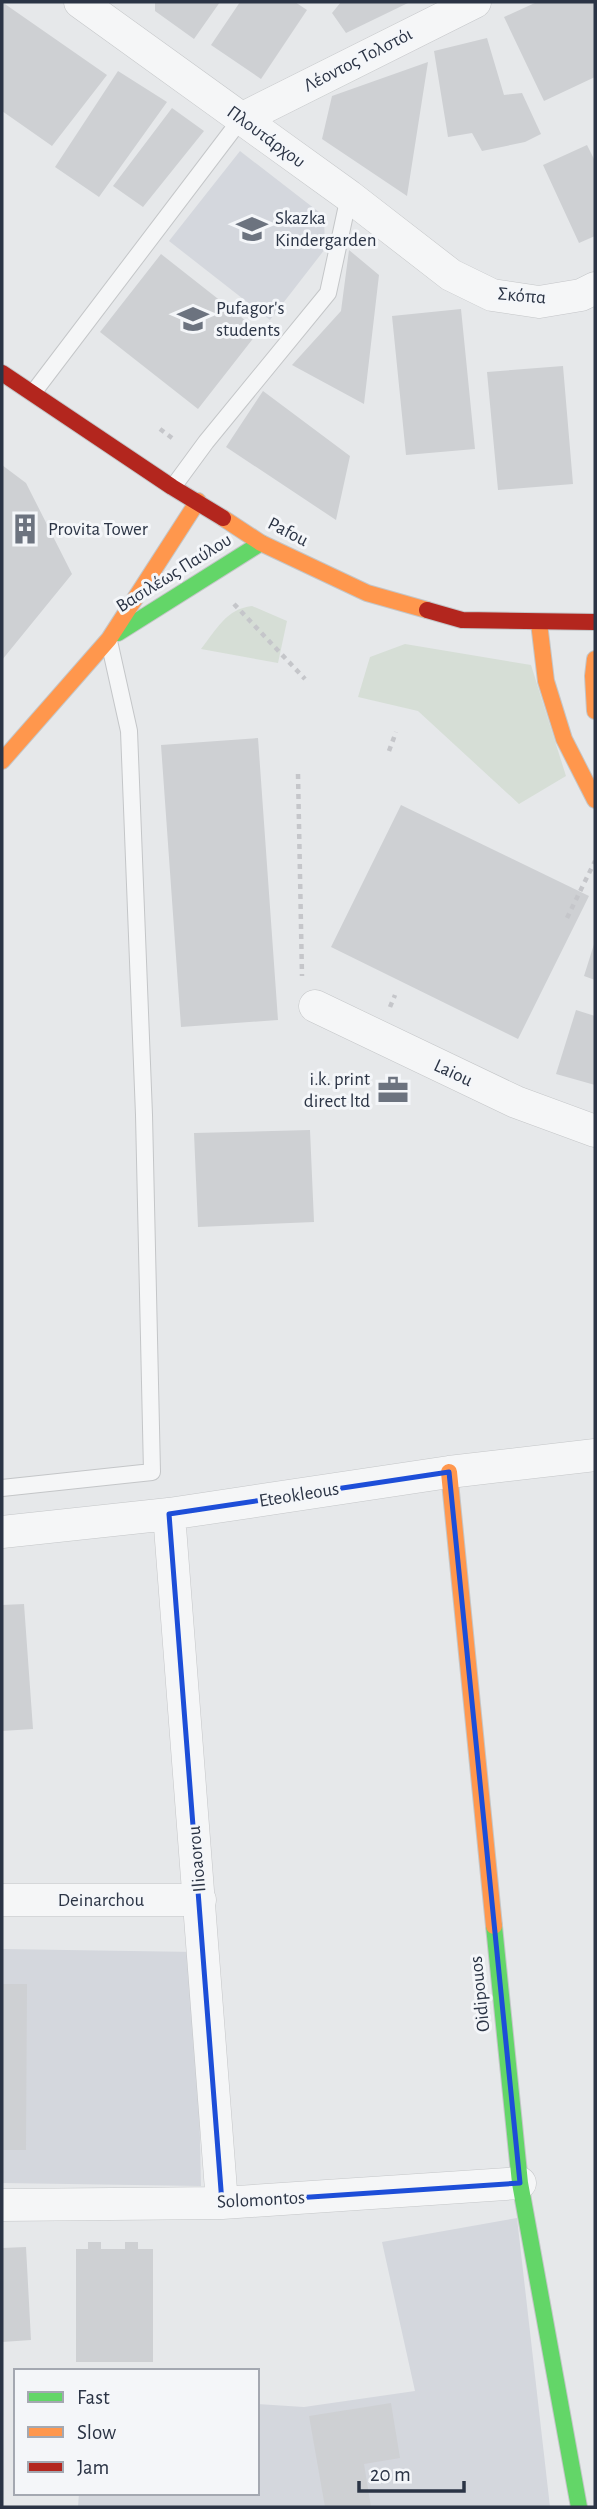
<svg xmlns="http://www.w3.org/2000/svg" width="597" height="2509" font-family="'Alegreya Sans',sans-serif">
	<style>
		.built { fill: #d4d7dd }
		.green { fill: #d6ded6 }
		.building { fill: #ced0d3 }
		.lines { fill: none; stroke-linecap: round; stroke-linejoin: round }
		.lane-casing { stroke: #c4c6c8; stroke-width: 18 }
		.street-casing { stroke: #c4c6c8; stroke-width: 33 }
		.fast-casing { stroke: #c4c6c8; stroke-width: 18 }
		.slow-casing { stroke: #c4c6c8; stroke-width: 18 }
		.jam-casing { stroke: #c4c6c8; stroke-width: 18 }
		.path { stroke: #c5c6ca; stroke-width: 4.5; stroke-dasharray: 5 5; stroke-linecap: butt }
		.lane { stroke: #f5f6f7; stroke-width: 16 }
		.street { stroke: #f5f6f7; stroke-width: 32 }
		.fast { stroke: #63d668; stroke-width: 16 }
		.slow { stroke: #ff974d; stroke-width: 16 }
		.jam { stroke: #b3261e; stroke-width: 16 }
		.marked { fill: none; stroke: #1d4ed8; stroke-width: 5; stroke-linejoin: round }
		.labels { text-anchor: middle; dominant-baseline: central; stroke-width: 6; stroke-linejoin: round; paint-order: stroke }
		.street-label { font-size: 19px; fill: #2b3445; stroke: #f4f6f9 }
		.poi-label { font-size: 19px; fill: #2b3445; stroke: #f4f6f9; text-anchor: start }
	</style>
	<rect width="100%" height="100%" fill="#e6e8ea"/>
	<path class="built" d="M240,151L324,216L325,249L270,320L169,241Z
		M2,1949L196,1952L201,2186L2,2183Z
		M517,2218L550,2507H78L79,2493H257V2404L304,2407L415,2391L382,2242Z"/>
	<path class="green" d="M252,606L287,621L278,663L201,649C217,629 226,609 252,606Z
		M405,644L531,665L566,776L519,804L418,711L358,697L370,657Z"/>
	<path class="building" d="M2,2L107,75L52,146L2,111Z
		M155,2H220L194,39L155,11Z
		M240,2H295L307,10L261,79L211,45Z
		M341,2H410L346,33L332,13Z
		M537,2H595V77L544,101L504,17Z
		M487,38L504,95L522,93L541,134L525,142L482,151L472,133L448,137L434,51Z
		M428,62L407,196L322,139L332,96Z
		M118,71L167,102L99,197L55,167Z
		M172,108L204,131L143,207L113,186Z
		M587,145L595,161V236L579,243L543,165Z
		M349,250L379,275L364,404L292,365L341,311Z
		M161,254L259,331L198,409L100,332Z
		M461,309L475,449L406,455L392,316Z
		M563,366L573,484L498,490L487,372Z
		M263,391L350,456L336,520L226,447Z
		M2,465L26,483L72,574L2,660Z
		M258,738L278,1020L181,1027L161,745Z
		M401,805L589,896L518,1039L331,947Z
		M595,941V980L584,976Z
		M576,1010L595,1016V1085L556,1074Z
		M310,1130L314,1222L198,1227L194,1133Z
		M24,1604L33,1729L2,1731V1605Z
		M2,1984H27L26,2150H2Z
		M88,2242H101V2249H125V2242H138V2249H153V2362H76V2249H88Z
		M26,2247L31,2340L2,2342V2248Z
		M391,2403L400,2458L364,2464L371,2507H325L309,2416Z"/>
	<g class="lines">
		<g class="lane-casing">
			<path id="lane" d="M33,393L241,119
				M173,487L206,442L328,293L349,196
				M2,1488L152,1472L144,1115L129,731L109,641"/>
		</g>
		<g class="street-casing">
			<path id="street" d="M80,2L349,196L451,275L492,295L539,302L581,295L595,288
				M241,119L475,2
				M315,1006L516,1102L595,1131
				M169,1514L222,2203
				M2,1532L169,1514L449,1472L595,1455
				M2,1900H200
				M2,2205L222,2203L520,2183"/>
		</g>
		<g class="fast-casing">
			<path id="fast" d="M118,633L261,543
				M494,1926L520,2183L579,2507"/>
		</g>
		<g class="slow-casing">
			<path id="slow" d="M223,518L261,543L367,593L427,610
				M539,623L546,681L564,739L595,800
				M595,659L593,676L595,711
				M2,761L109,639L198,501
				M449,1472L494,1926"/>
		</g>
		<g class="jam-casing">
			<path id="jam" d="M2,373L172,487L223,518
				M427,610L462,620L595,622"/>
		</g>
		<path class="path" d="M160,429L176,441
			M234,604L305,679
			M389,751L396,732
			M298,774L302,976
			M567,918L595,861
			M390,1007L395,995"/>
		<use href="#lane" class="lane"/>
		<use href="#street" class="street"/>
		<use href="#fast" class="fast"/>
		<use href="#slow" class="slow"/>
		<use href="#jam" class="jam"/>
	</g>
	<path class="marked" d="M449,1472L520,2183L222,2203L169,1514Z"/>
	<defs>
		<g id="school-bare" transform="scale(2.415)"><path d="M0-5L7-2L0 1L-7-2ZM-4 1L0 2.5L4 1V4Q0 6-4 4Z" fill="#6c737f" stroke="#f4f6f9" stroke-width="2.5" paint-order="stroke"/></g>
		<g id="building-bare" transform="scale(2.415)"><path d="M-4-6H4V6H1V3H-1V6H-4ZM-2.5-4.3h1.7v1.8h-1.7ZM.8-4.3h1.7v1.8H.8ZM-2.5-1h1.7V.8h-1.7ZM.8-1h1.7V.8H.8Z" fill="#6c737f" stroke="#f4f6f9" stroke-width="2.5" paint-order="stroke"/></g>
		<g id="office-bare" transform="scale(2.415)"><path d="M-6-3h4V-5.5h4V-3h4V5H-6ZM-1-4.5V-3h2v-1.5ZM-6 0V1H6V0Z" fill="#6c737f" stroke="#f4f6f9" stroke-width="2.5" paint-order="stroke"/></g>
	</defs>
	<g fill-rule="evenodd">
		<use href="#school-bare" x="252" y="229"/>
		<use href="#school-bare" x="193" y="319"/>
		<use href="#building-bare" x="25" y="529"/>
		<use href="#office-bare" x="393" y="1090"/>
	</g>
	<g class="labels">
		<g class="street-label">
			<text transform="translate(358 60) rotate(-27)">Λέοντος Τολστόι</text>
			<text transform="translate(266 137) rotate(36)">Πλουτάρχου</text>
			<text transform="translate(522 296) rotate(5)">Σκόπα</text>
			<text transform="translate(288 532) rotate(27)">Pafou</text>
			<text transform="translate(174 573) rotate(-32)">Βασιλέως Παύλου</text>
			<text transform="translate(453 1073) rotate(25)">Laiou</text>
			<text transform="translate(299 1495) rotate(-9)">Eteokleous</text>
			<text transform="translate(197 1859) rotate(-95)">Ilioaorou</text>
			<text x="101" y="1900">Deinarchou</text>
			<text transform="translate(480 1994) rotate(-96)">Oidipouos</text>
			<text transform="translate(261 2200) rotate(-3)">Solomontos</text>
		</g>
		<g class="poi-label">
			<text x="275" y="218">Skazka<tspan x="275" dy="22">Kindergarden</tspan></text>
			<text x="216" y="308">Pufagor's<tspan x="216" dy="22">students</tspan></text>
			<text x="48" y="529">Provita Tower</text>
			<text x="370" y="1079" text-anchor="end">i.k. print<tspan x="370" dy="22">direct ltd</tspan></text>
		</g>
	</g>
	<rect width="597" height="2509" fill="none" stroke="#2b3445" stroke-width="7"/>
	<rect x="14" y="2369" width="245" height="126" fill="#f4f6f9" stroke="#a4a8b1" stroke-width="2"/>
	<rect x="28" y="2392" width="35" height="10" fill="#63d668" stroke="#a4a8b1" stroke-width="2"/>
	<text x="77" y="2404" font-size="21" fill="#2b3445">Fast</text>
	<rect x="28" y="2427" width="35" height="10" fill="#ff974d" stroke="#a4a8b1" stroke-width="2"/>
	<text x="77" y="2439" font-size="21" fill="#2b3445">Slow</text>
	<rect x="28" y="2462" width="35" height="10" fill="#b3261e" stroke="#a4a8b1" stroke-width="2"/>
	<text x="77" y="2474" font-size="21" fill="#2b3445">Jam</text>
	<path d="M359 2481v10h105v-10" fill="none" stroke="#2b3445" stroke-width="3.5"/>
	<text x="370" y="2481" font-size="21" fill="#2b3445" stroke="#f4f6f9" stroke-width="5" paint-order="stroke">20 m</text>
</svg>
